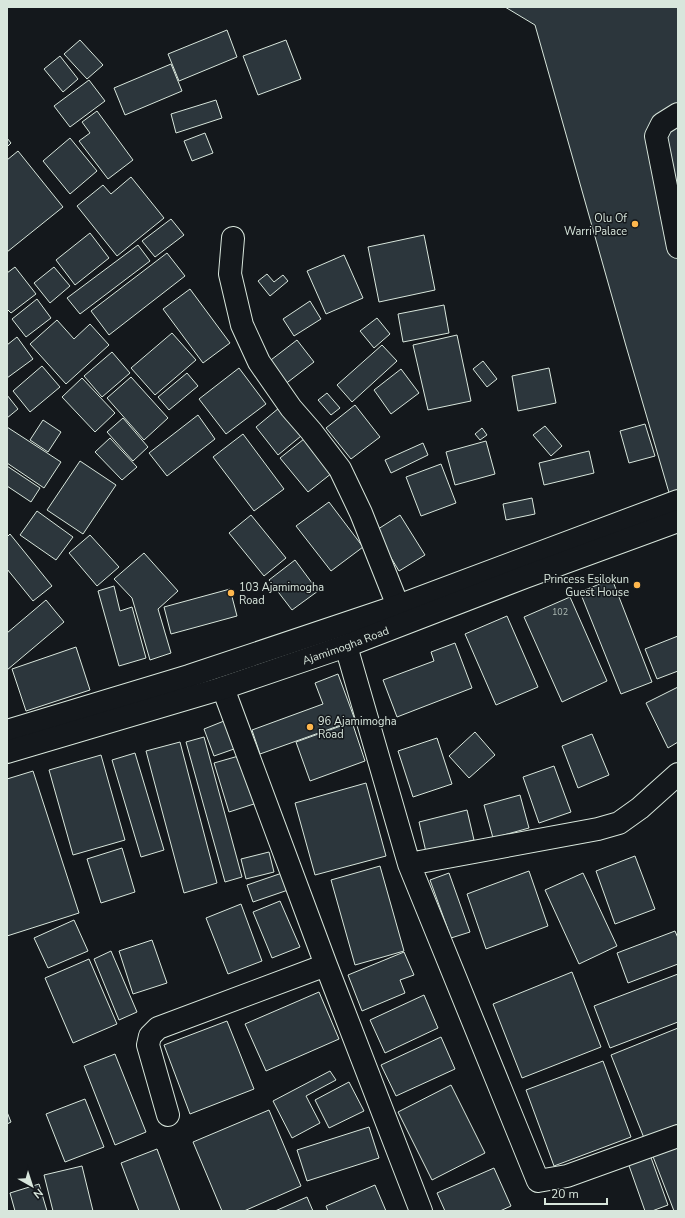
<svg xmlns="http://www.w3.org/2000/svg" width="685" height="1218" font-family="'Nunito Sans',sans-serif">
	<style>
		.building { fill: #2c363c; stroke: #d8e6dc }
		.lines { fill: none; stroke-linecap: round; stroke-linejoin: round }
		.minor-casing { stroke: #d8e6dc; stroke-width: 24 }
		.major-casing { stroke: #d8e6dc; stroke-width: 24 }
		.minor { stroke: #14181c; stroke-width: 22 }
		.major { stroke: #14181c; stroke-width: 22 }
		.poi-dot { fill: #ffb74d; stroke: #14181c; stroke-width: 1.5 }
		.labels { text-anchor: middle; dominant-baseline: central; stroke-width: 3; stroke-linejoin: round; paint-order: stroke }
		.number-label { font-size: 9px; fill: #adbab4 }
		.poi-label { font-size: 11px; fill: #d8e6dc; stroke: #14181c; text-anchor: end }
		.street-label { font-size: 11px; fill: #d8e6dc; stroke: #14181c }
	</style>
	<rect width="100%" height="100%" fill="#14181c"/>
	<path class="building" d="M505,7H678V493L670,496L626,346L535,25Z
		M227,30L237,57L179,81L168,54Z
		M80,40L103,65L87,79L64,54Z
		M286,40L301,79L258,95L243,56Z
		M60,56L78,79L63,92L44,69Z
		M171,64L182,91L125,115L114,88Z
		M89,80L105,101L70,127L54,106Z
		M216,100L222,118L176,133L171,114Z
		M97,111L133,160L108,179L79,141L90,133L82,122Z
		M205,133L213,153L192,161L184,141Z
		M7,138L11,143L7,147Z
		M70,138L97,171L70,194L43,161Z
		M18,151L63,207L7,252V160Z
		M131,177L164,218L117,256L77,206L103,185L111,194Z
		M171,219L184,235L155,257L142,241Z
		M90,233L109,258L75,285L56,260Z
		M424,235L435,290L379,302L368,247Z
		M138,245L150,261L80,314L67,298Z
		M167,253L185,276L109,335L91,311Z
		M344,255L363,298L326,314L307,271Z
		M15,267L36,294L11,313L7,309V273Z
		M54,267L70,286L50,303L34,283Z
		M267,274L274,282L283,275L288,281L270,296L258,281Z
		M190,289L230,343L203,363L163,309Z
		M37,299L51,318L26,337L12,319Z
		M310,301L321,319L294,336L283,319Z
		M444,305L449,333L403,342L398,314Z
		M377,318L390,334L374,348L360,331Z
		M57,320L74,339L90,324L109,345L66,384L30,344Z
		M172,333L196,360L155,395L131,368Z
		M457,335L471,401L428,410L413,345Z
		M17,337L33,359L7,378V345Z
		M297,340L314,362L284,385L267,363Z
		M382,345L397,361L352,402L337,385Z
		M112,352L130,373L102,397L84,376Z
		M483,361L497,379L487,387L473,369Z
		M42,366L60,387L30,412L13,391Z
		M239,368L266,404L226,434L199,399Z
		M549,368L556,403L518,411L512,376Z
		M401,369L419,393L391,414L374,390Z
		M187,373L198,386L169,410L158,397Z
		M131,377L168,418L144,440L107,398Z
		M82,378L115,413L95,432L62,397Z
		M327,393L340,408L331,415L318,400Z
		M7,395L18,409L7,418Z
		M355,405L380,437L351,459L326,428Z
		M279,408L301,436L278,455L256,427Z
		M198,415L215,439L167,476L149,453Z
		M123,418L148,447L133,461L107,432Z
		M43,420L61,432L48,452L30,440Z
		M645,424L655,456L629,463L620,431Z
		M545,426L562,446L551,456L533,435Z
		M7,427L61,462L44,488L7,463Z
		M482,428L487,435L480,440L475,434Z
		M243,434L284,489L254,511L213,457Z
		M110,438L137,467L122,480L95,452Z
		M304,439L332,473L308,492L280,458Z
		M486,441L495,474L455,485L446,452Z
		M423,443L428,455L391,473L385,460Z
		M589,451L594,473L544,485L539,463Z
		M80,461L116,485L83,534L47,510Z
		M441,464L456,503L421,516L406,477Z
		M7,466L40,488L31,502L7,486Z
		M532,498L535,514L506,520L503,504Z
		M329,502L363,547L331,571L296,526Z
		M37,511L73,537L56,560L20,535Z
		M251,515L286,558L264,576L229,533Z
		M400,515L425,555L399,571L375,531Z
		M10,534L52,586L33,601L7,569V537Z
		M90,535L119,567L97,586L69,553Z
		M144,553L178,591L158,609L171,653L150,660L132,598L114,579Z
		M295,560L318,591L292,610L269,580Z
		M612,579L652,682L621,694L580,592Z
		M114,586L120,611L132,607L146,658L119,666L98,591Z
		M230,589L237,616L171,634L164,607Z
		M570,597L607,681L562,702L524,617Z
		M46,600L64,622L7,670V633Z
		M507,616L538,687L496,705L465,634Z
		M678,636V671L657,679L645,649Z
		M455,643L472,688L397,717L383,680L434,661L431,652Z
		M76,647L90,690L26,711L12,669Z
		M338,674L355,720L260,754L252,730L323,704L315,683Z
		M678,687V742L668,748L646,703Z
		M224,721L234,749L214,756L204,729Z
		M352,722L365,761L310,781L296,742Z
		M475,732L495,755L469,778L449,756Z
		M592,734L609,775L578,788L562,746Z
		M204,737L242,877L225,882L186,742Z
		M437,738L452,784L413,797L398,751Z
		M180,742L217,883L184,893L146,751Z
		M135,753L164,850L141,857L112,760Z
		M101,755L125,840L73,855L49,770Z
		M242,755L257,803L229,812L214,763Z
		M554,766L571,812L539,823L523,777Z
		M33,771L79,913L7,936V779Z
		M366,783L386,856L315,875L295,803Z
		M520,795L529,828L493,838L484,805Z
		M467,810L474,840L426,852L419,822Z
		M122,848L135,892L101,903L87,859Z
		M269,852L274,872L246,879L241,859Z
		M635,856L655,909L615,924L596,871Z
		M380,866L404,951L355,965L331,880Z
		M529,871L548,926L486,949L467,894Z
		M285,872L291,889L253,902L247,885Z
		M449,873L470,932L451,938L430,880Z
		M583,873L617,946L579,964L545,890Z
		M280,901L300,947L272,958L253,912Z
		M241,904L262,961L228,974L206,918Z
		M74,920L88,951L48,968L34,938Z
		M675,931L678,938V964L628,983L617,953Z
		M152,940L167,983L133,994L119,951Z
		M111,951L137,1012L119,1020L94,959Z
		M404,952L414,975L400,980L405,993L362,1011L348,975Z
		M89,959L117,1024L73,1043L45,978Z
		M572,972L601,1047L522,1078L493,1004Z
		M678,974V1022L610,1048L594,1006Z
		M319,992L339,1039L266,1071L245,1024Z
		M424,995L438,1028L385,1053L370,1020Z
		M227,1021L254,1089L190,1114L164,1045Z
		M678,1028V1124L644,1138L611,1055Z
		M441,1037L455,1069L396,1096L381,1065Z
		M115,1054L146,1132L115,1145L84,1066Z
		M603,1061L631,1137L554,1166L526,1090Z
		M330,1071L336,1080L306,1096L320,1123L292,1138L273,1101Z
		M349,1082L364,1111L329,1128L315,1100Z
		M451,1085L485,1153L432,1180L398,1112Z
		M85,1099L104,1147L65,1162L46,1114Z
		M269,1110L301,1186L244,1211H222L193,1142Z
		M7,1112L11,1122L7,1124Z
		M369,1127L379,1158L307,1181L297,1150Z
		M678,1144V1211H674L652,1154Z
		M157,1149L180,1211H139L121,1163Z
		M649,1152L668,1205L652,1211H645L627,1160Z
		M82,1166L93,1211H53L44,1175Z
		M494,1168L511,1206L500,1211H445L437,1193Z
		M39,1184L47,1211H15L10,1193Z
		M375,1185L386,1211H328L326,1206Z
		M307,1197L313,1211H275Z"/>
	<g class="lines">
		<g class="minor-casing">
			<path id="minor" d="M678,114L662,124L656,136L678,247
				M233,238L230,274L242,325L259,362L291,408L311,431L340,469L361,513L398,606
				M346,646L409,864L538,1181L567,1176L678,1136
				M223,688L326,965L421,1211
				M409,864L598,829L619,823L640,808L678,774
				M168,1115L148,1045L150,1036L158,1028L326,965"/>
		</g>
		<g class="major-casing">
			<g id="major">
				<path d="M7,731L189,676L398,606L678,501"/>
				<path id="s1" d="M7,752L223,688L346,646L525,577L678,521"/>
			</g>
		</g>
		<use href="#minor" class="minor"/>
		<use href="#major" class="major"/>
	</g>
	<g class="poi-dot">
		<circle cx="635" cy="224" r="4"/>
		<circle cx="637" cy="585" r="4"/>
		<circle cx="231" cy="593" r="4"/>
		<circle cx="310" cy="727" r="4"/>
	</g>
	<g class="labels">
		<g class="number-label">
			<text x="560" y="612">102</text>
		</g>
		<g class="poi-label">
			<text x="627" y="218">Olu Of<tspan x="627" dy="13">Warri Palace</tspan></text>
			<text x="629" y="579">Princess Esilokun<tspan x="629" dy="13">Guest House</tspan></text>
			<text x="239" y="587" text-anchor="start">103 Ajamimogha<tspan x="239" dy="13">Road</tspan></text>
			<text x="318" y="721" text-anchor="start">96 Ajamimogha<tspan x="318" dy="13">Road</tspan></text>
		</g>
		<g class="street-label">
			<text stroke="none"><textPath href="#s1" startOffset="355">Ajamimogha Road</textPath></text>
		</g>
	</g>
	<rect width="685" height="1218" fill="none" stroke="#d8e6dc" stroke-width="16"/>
	<g transform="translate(32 1186) rotate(141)" stroke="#14181c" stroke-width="3" paint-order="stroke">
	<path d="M0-3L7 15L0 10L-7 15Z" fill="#d8e6dc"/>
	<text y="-6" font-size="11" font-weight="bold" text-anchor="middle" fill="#d8e6dc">N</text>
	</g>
	<path d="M545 1198v6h62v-6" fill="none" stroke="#d8e6dc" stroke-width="2"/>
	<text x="551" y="1198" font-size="12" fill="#d8e6dc" stroke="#14181c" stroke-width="3" paint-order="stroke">20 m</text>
</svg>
